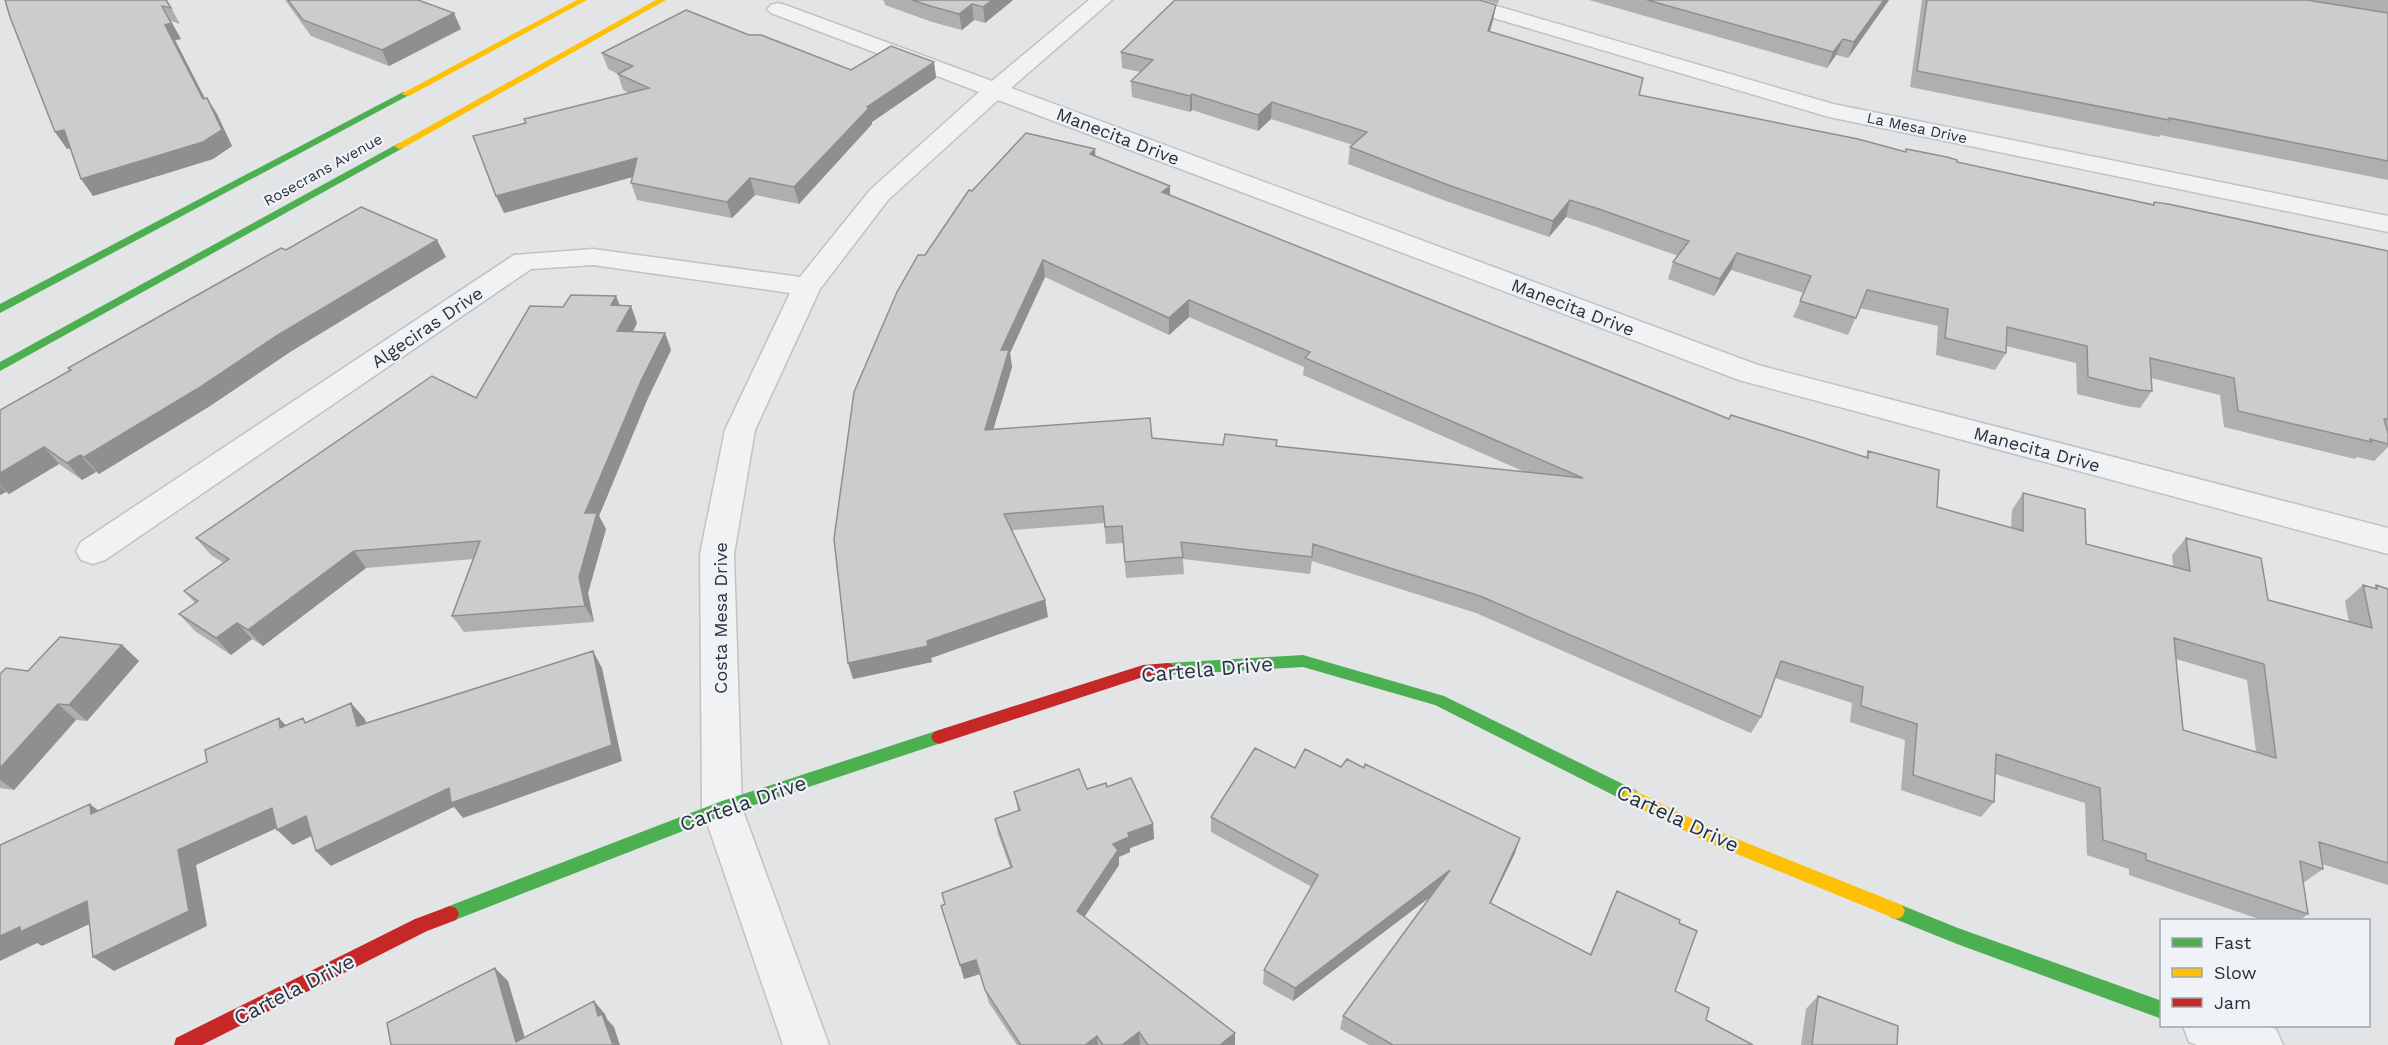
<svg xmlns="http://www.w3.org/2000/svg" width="2388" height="1045" font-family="'Work Sans',sans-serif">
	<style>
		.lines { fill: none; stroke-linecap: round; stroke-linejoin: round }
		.street-casing { stroke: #c0c2c4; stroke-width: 3 }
		.street { fill: #f0f2f3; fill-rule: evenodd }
		.fast { fill: #4caf50; fill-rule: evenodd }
		.slow { fill: #ffc107; fill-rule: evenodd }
		.jam { fill: #c62828; fill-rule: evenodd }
		.wall { fill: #aeafb1; fill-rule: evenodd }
		.shaded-wall { fill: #8d8f90 }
		.building { fill: #caccce; stroke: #8d8f90; stroke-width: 1.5; fill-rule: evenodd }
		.labels { text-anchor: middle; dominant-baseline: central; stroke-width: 4.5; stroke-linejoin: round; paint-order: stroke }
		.far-street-label { font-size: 15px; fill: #29323e; stroke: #eff2f6 }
		.street-label { font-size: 18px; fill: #29323e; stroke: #eff2f6 }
		.near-street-label { font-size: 21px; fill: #29323e; stroke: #eff2f6 }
	</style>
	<rect width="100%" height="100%" fill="#e2e4e6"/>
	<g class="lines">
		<g class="street-casing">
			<path id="street" d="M1089,0H1112L1011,88L1758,365L2388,528V554L1739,380L998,100L888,200L820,289L755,430L734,554L742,808L829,1045H783L702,808L700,554L725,430L790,293L593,265L531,269L105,560L93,564L81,560L76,551L81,542L514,255L593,249L800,277L870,190L979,92L771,13L767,9L771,5L778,3L785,5L992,81Z
				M1443,0H1476L1833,104L2388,216V232L1829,117L1446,4Z
				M2183,1026H2267L2276,1029L2283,1045H2197L2189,1042Z"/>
		</g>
		<use href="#street" class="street"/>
		<path class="fast" d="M403,92L411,94L0,313V304Z
			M399,143L404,146L403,148L0,371V362Z
			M1303,655L1444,696L1637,791L1639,796L1637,801L1631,803L1625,801L1435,705L1303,667L1168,675L1163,673L1161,669L1163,665L1168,663Z
			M939,730L944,732L947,737L944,742L724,815L450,922L444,920L441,914L444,908L722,801Z
			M1896,903L1958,928L2162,1001V1019L1957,944L1890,917L1887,911L1890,905Z"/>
		<path class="slow" d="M577,0H587L409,96L401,94Z
			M656,0H666L403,148L399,149L394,146Z
			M1631,789L1717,831L1902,905L1905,911L1902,917L1896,919L1705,841L1625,801L1623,796L1625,791Z"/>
		<path class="jam" d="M1168,663L1173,665L1175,669L1173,673L1143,677L939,744L934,742L931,737L934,732L939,730L1143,665Z
			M450,906L456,908L459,914L456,920L427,931L202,1045H174L176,1038L415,919Z"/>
	</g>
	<path class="wall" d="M167,0L180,24L171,21L181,39L175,40L205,99L207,98L217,114L232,146L213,159L93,196L70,148L67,149Z
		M285,0H418L461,29L389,66L311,36Z
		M882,0H1013L985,23L974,20L962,30L932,22L885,5L884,1Z
		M1484,0H1499L1498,4Z
		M1589,0H1889L1848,58L1836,55L1827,68Z
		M1922,0H2388V180L2160,135L2159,137L1910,87Z
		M1496,5L1493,20L1490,32L1639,95L1905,152L1906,149L1957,162L2153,205L2154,202L2388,251V447L2374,461L2357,457L2355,459L2224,427L2220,395L2151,378L2152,391L2140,408L2127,406L2077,394L2076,363L2006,346V353L1995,370L1936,355L1938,326L1860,308L1848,335L1793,317L1804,293L1731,270L1714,296L1668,279L1673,262L1678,256L1594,226L1566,217L1549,237L1446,201L1348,164L1350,147L1353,145L1271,119L1258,131L1192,110L1190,112L1132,97L1131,81L1140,72L1122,68L1121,52Z
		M749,35L851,70L934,62L936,78L872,122V124L799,204L755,195L732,218L637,200L631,183L632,177L504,213L526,123L629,93L623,90L618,74L608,69L602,53Z
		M1095,156L1170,186V195L1729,419L1866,457L1868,451L1937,507L2011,528L2012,510L2023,493L2086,544L2173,566L2172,555L2186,538L2268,600L2349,622L2345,601L2363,585L2374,588L2376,585L2388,589V885L2322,864L2323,869L2303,883L2308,914L2299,921H2265L2129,875V869L2087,855L2085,803L1995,774L1994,802L1981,817L1901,790L1905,740L1850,722L1852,703L1775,678L1761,717L1751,733L1476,613L1312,561L1310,574L1183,559L1184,574L1126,578L1123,543L1106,544L1104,523L1012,530L1045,600L1048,617L931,658L932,662L853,679L925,255L972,191ZM1045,277L1169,335L1189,317L1304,367L1303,375L1525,472L1276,446L1223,445L1152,438L993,429L1012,367L1010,353ZM2176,659L2247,680L2256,752L2183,730Z
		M286,250L446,257L290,352L210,406L99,474L96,472L82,480L59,464L9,494L6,492L0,495V410L70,371L68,368Z
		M621,306H631L637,323L633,332L665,333L671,350L648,398L599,516L606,529L588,593L594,622L464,632L452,616L473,559L366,568L263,646L252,639L231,655L195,631L179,614L195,603L184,591L224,563L211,555L196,538L476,398L563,307Z
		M122,645L139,661L87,721L76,720L14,790L0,788V674L28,671Z
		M1295,768L1515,853L1491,903L1590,954L1610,906L1617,891L1675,991L1706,1020L1753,1045H1369L1340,1029L1343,1016L1432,895L1293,1001L1263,984L1264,970L1312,887L1211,832V817Z
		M1107,787L1153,824L1154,839L1130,848V852L1119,857V865L1084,917L1235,1033V1045H1017L989,1003L980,974L964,979L945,904L1010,867L998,834L995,819L1018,811L1014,792L1087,789Z
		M1818,996L1897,1045H1801L1806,1009Z"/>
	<path class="shaded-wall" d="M992,0H1013L985,23L983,7Z
		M1884,0H1889L1848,58L1854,42Z
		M972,4L974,20L962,30L959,14Z
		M1496,5L1493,20L1485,47L1488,31Z
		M162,6L181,39L175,40L214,116L203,99L165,25Z
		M454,13L461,29L389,66L382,50Z
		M1843,39L1836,55L1827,68L1833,52Z
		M934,62L936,78L872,122V124L799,204L794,187L867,107Z
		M1192,94V110L1190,112V96Z
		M207,98L217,114L232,146L213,159L93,196L81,179Z
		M1272,102L1271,119L1258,131V115Z
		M64,130L76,146L67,149L55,132Z
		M1095,149L1096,165L1090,154Z
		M637,158L643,174L504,213L496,196Z
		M750,178L755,195L732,218L727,202Z
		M1170,186V202L1162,192Z
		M1570,200L1566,217L1549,237L1553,221Z
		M437,240L446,257L290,352L210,406L99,474L84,457L278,335Z
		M1737,253L1731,270L1714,296L1720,279Z
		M1043,260L1045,277L1010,353L1012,367L988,447L985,430L1001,350Z
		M616,296L623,313L611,305Z
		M1189,300V317L1169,335V318Z
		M631,306L637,323L624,348L617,331Z
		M665,333L671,350L648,398L599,516L606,529L588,593L594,622L585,606L579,577L585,513L641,381Z
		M44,447L59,464L9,494L0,485V473Z
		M80,455L96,472L82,480L67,463Z
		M0,486L6,492L0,495Z
		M354,551L366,568L263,646L248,630Z
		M1045,600L1048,617L931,658L932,662L853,679L848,663L927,641Z
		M237,623L252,639L231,655L216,638Z
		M122,645L139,661L87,721L69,705Z
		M593,651L602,668L622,761L463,818L454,807L331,866L316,851Z
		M351,703L365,719L371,742L357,726Z
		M58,704L76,720L14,790L0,780V768Z
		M279,718L294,734L280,728Z
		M90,804L109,819L91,814Z
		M272,808L288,823L196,865L207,926L114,971L93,957L178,850Z
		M306,816L322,831L293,845L277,830Z
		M1153,824L1154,839L1130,848V852L1119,857V865L1079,925L1077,911L1113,844L1128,833Z
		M1520,838L1515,853L1484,917L1490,903Z
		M1450,870L1446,885L1293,1001L1295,988Z
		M87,901L107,916L42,946L37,943L0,961V936L20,927Z
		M976,960L980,974L964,979L960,965Z
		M495,968L508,981L527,1045L516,1042Z
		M594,1001L605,1014L607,1019L614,1027L620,1045H613L598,1016Z
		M1139,1032L1140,1045H1122Z
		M1235,1033V1045H1220Z
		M1097,1036L1098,1045H1085Z"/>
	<path class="building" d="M5,0H166L171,8L162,6L171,23L165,25L203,99L207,98L222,130L203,142L81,179L64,130L55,132L10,17Z
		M288,0H418L454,13L382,50L303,20Z
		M912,0H992L983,7L972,4L959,14L930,6Z
		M1175,0H1480L1496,5L1488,31L1643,78L1639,95L1858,139L1906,152V149L1947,157L1957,160V162L2154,205V202L2168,204L2388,251V419H2384L2388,433V444L2370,439L2371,442L2238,411L2234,378L2150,358L2152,391L2140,390L2088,377L2087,346L2007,327L2006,353L1945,338L1948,309L1867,290L1856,318L1800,301L1811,276L1737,253L1720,279L1673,262L1689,241L1599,209L1570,200L1553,221L1448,185L1350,147L1367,132L1272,102L1258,115L1192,94L1190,96L1131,81L1153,60L1121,52Z
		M1647,0H1884L1854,42L1843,39L1833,52Z
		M1927,0H2307L2388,13V161L2169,118V120L1917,71Z
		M686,10L749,35H761L851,70L891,46L934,62L867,107L869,108L794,187L750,178L727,202L631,183L637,158L496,196L473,136L526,123L524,119L649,88L618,74L633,66L602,53Z
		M1026,133L1095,149L1090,154L1170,186L1162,192L1729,419L1731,415L1868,458V451L1939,470L1937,507L2023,531V493L2085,509L2086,544L2190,571L2186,538L2261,558L2268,600L2372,628L2363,585L2377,589L2376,585L2388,589V863L2319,842L2323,869L2300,861L2308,914L2146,860V854L2103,840L2100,788L1996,754L1994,802L1913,775L1917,724L1861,706L1863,687L1781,661L1761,717L1480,596L1313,544L1312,557L1181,542L1183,557L1125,562L1122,526L1105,527L1103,506L1004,514L1045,600L927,641L928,646L848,663L834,539L854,392L897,292L918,255H925L969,190L972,191ZM1043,260L1169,318L1189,300L1310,352L1305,358L1583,478L1276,446L1277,440L1225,434L1223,445L1152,438L1150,418L985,430L1009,350H1001ZM2174,638L2264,664L2276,758L2183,730Z
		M361,207L437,240L278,335L197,389L84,457L80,455L67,463L44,447L0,473V410L71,370L68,368L176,307L281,248L286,250Z
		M571,295L616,296L611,305L631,306L617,331L665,333L641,381L585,513H597L579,577L585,606L452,616L480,541L354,551L248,630L237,623L216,638L179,614L198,601L184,591L229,559L196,538L432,376L476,398L530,306L563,307Z
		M60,637L122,645L69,705L58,704L0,768V674L6,668L28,671Z
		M593,651L612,745L451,803L449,788L316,851L306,816L277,830L272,808L178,850L189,911L93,957L87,901L20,932V927L0,936V845L90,804L91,814L207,762L205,750L279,718L280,728L303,718L305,723L351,703L357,726Z
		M1255,748L1295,768L1305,749L1341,767L1347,759L1364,768L1365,764L1520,838L1490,903L1591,955L1617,891L1680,920L1679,923L1697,931L1675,991L1709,1008L1706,1020L1753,1045H1393L1343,1016L1450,870L1295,988L1264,970L1318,875L1211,817Z
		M1079,769L1087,789L1106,783L1107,787L1131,778L1153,824L1128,833L1129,837L1113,844L1118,850L1077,911L1235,1033L1220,1045H1148L1139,1032L1122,1045H1103L1097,1036L1085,1045H1021L985,990L976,960L960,965L941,906L945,904L942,893L1012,867L995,819L1020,810L1014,792Z
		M495,968L516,1042L594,1001L598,1016L602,1014L613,1045H391L387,1023Z
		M1818,996L1898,1026L1897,1045H1812Z"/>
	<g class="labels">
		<g class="far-street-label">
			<text transform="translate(1917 128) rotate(12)">La Mesa Drive</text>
			<text transform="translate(323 170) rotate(-29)">Rosecrans Avenue</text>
		</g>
		<g class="street-label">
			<text transform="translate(1118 136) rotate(21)">Manecita Drive</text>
			<text transform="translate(1573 307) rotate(21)">Manecita Drive</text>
			<text transform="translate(427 327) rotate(-34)">Algeciras Drive</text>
			<text transform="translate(2037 449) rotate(15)">Manecita Drive</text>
			<text transform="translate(720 618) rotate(-90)">Costa Mesa Drive</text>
		</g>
		<g class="near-street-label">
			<text transform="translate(1207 669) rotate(-5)">Cartela Drive</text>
			<text transform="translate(743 803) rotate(-19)">Cartela Drive</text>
			<text transform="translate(1678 818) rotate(25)">Cartela Drive</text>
			<text transform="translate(294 989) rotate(-27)">Cartela Drive</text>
		</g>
	</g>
	<rect x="2160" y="919" width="210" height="108" fill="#eff2f6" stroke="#a0a5ac" stroke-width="1.5"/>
	<rect x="2172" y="938" width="30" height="9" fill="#4caf50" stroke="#a0a5ac" stroke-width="1.5"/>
	<text x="2214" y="949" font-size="18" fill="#29323e">Fast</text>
	<rect x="2172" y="968" width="30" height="9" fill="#ffc107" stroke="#a0a5ac" stroke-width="1.5"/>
	<text x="2214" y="979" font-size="18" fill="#29323e">Slow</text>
	<rect x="2172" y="998" width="30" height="9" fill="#c62828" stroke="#a0a5ac" stroke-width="1.5"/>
	<text x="2214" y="1009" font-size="18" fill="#29323e">Jam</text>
</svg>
